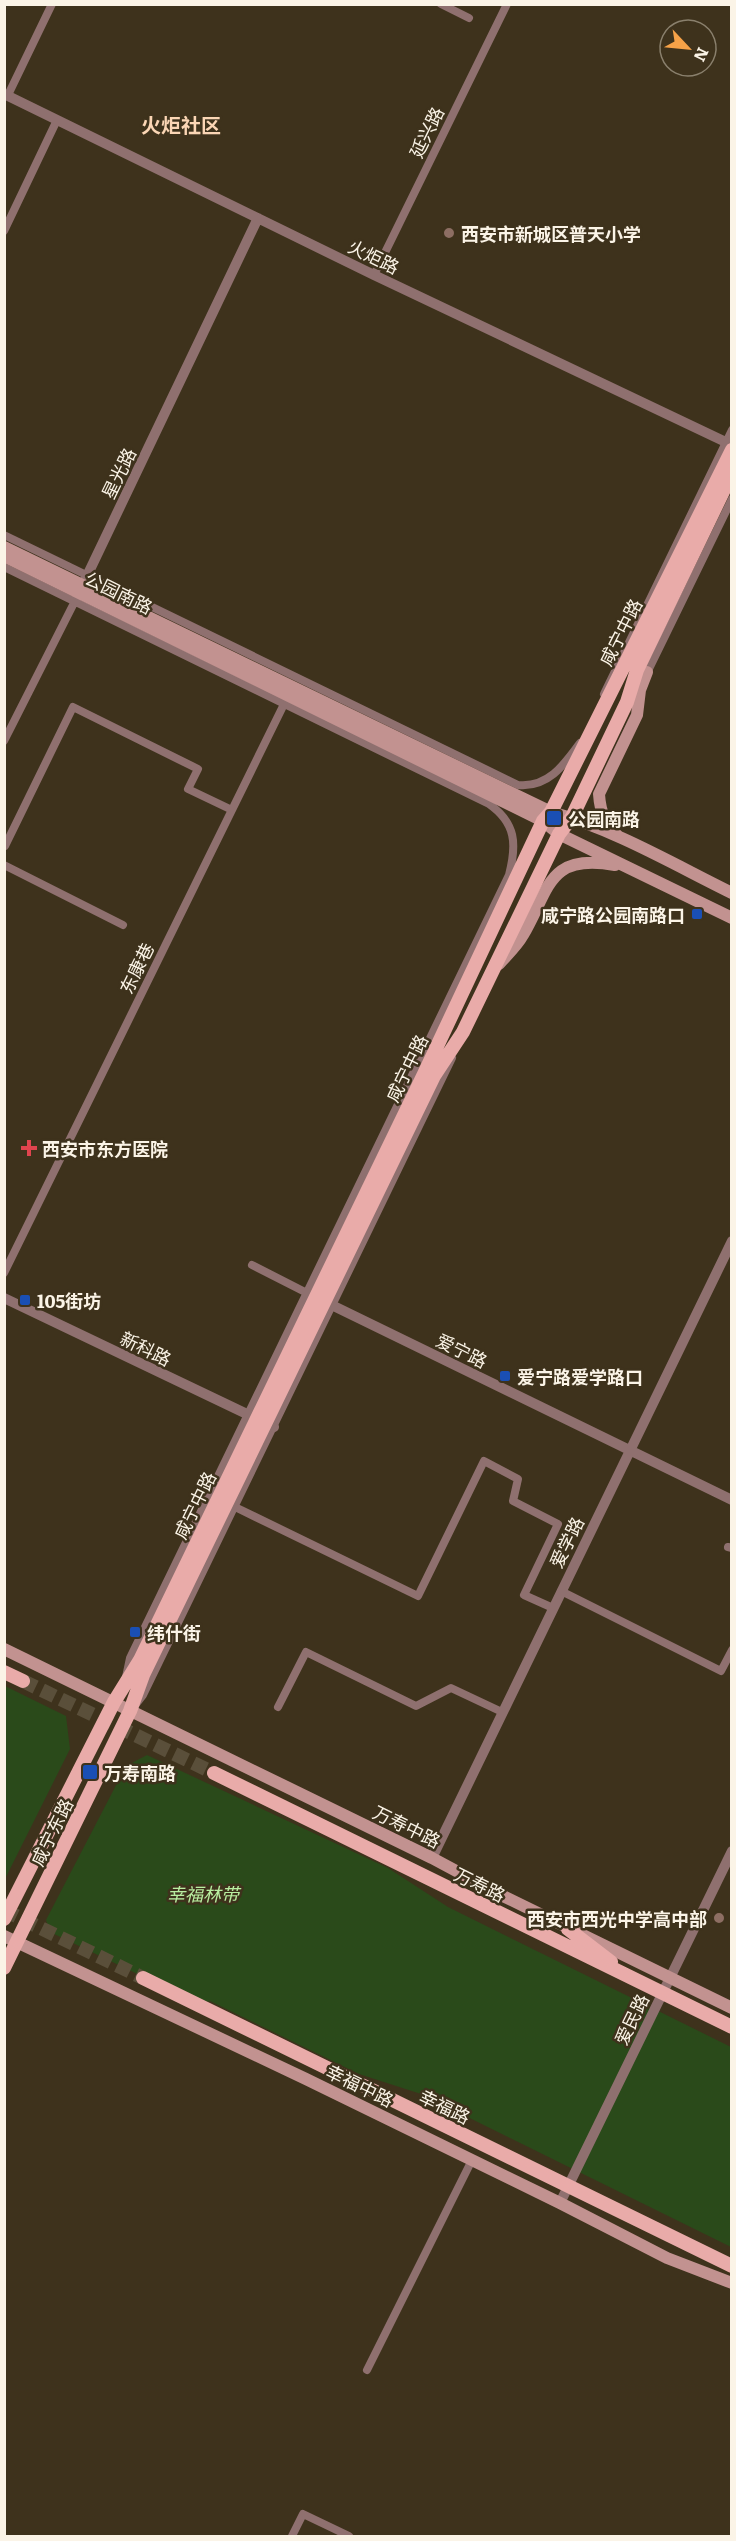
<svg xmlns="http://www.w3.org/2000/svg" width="736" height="2541" font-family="Literata,'Noto Sans SC',serif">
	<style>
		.green { fill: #2a4a1a }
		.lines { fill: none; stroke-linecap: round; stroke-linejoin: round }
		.primary-tunnel { stroke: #5a4f3a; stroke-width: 14; stroke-dasharray: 14 7; stroke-linecap: butt }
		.minor { stroke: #8f706f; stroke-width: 8 }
		.tertiary { stroke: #8f706f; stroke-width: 10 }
		.secondary { stroke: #c29290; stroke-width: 12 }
		.primary { stroke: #e9aba9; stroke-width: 14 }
		.education-dot { fill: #8d6e63; stroke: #3e321c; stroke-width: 2 }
		.transit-dot { fill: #1a4fb4; stroke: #3e321c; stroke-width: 2 }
		.health-dot { fill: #e0444e; stroke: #3e321c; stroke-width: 2 }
		.labels { text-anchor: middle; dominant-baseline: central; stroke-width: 5; stroke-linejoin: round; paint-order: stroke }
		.street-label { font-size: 18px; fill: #fbf4e7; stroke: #3e321c }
		.poi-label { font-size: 18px; font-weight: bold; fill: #fbf4e7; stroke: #3e321c; text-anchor: start }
		.park-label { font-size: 18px; font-style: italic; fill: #b9efa1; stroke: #3e321c }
		.neighbourhood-label { font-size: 20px; font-weight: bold; fill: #fbd6b5; stroke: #3e321c }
	</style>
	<rect width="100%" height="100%" fill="#3e321c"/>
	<path class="green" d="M5,1686L66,1716L70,1749L5,1879Z
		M147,1755L388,1868L448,1907L731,2047V2247L421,2094L359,2074L210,2001L200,2004L50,1932L46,1920L126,1766Z"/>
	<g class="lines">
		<path class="primary-tunnel" d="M23,1681L214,1773
			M4,1910L143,1978"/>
		<path class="minor" d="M441,4L469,18
			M8,95L52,4
			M4,231L57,120
			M374,275L507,4
			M4,535L518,785C548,788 564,765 580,743
			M4,567L489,804C516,823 517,844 509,875
			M646,675L732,499
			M604,694L732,430
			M4,741L75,601
			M5,846L73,707L198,769L188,789L232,810
			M4,865L123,925
			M252,1265L307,1293
			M4,1273L290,692
			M235,1507L418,1596L484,1461L518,1479L513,1501L558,1524L524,1595L553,1608
			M728,1547L732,1548
			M561,1591L721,1671L732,1650
			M126,1677L130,1658L509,875L518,866
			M136,1704L143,1695L452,1058
			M278,1707L306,1652L416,1706L451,1688L502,1712
			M367,2370L472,2160
			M292,2536L303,2514L349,2536"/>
		<path class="tertiary" d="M4,94L374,275L732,445
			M75,601L258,218
			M307,1293L732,1500
			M4,1298L274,1427
			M432,1858L732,1241
			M560,2203L732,1851"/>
		<path class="secondary" d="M4,547L551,812C614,829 673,864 732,893
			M4,556L543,821L559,834L732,918
			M618,836C605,826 600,810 599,794L637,715L640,690L647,672
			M499,964C507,955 517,946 523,935C550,889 547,853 615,865
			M4,1649L432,1858L501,1895L732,2008
			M4,1936L306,2079L560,2203L667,2258L732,2283"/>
		<path class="primary" d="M4,1672L23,1681
			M214,1773L732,2027
			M4,1919L114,1702L140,1660L424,1074L543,821L551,812L732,450
			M568,1929L611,1962
			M4,1968L130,1711L143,1675L434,1076L463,1032L559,834L572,817L627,702L637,670L732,473
			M143,1978L732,2266"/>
	</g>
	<g class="education-dot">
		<circle cx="449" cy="233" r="6"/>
		<circle cx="719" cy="1918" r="6"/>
	</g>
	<g class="transit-dot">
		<rect x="546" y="810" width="16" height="16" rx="3"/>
		<rect x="691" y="908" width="12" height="12" rx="3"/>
		<rect x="19" y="1294" width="12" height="12" rx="3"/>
		<rect x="499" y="1370" width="12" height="12" rx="3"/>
		<rect x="129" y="1626" width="12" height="12" rx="3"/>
		<rect x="82" y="1764" width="16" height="16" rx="3"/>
	</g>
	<path class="health-dot" d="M26 1139h6v6h6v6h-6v6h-6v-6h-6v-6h6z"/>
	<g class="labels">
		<g class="street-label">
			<text transform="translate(426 132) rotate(-64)">延兴路</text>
			<text transform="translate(374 256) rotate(26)">火炬路</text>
			<text transform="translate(118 473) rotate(-64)">星光路</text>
			<text transform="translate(119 592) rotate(26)">公园南路</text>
			<text transform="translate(620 632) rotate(-63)">咸宁中路</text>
			<text transform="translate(136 968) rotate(-64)">东康巷</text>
			<text transform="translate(406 1068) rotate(-64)">咸宁中路</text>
			<text transform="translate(146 1348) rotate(26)">新科路</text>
			<text transform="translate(462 1350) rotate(26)">爱宁路</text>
			<text transform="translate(194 1505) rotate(-64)">咸宁中路</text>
			<text transform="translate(566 1542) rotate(-64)">爱学路</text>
			<text transform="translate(407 1826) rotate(26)">万寿中路</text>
			<text transform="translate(51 1832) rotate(-64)">咸宁东路</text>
			<text transform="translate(480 1884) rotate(26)">万寿路</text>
			<text transform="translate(631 2019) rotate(-64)">爱民路</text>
			<text transform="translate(360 2085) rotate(26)">幸福中路</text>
			<text transform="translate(445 2106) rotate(26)">幸福路</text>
		</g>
		<g class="poi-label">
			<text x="461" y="233">西安市新城区普天小学</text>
			<text x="568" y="818">公园南路</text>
			<text x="685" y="914" text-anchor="end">咸宁路公园南路口</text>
			<text x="42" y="1148">西安市东方医院</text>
			<text x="37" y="1300">105街坊</text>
			<text x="517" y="1376">爱宁路爱学路口</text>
			<text x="147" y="1632">纬什街</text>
			<text x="104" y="1772">万寿南路</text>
			<text x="707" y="1918" text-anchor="end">西安市西光中学高中部</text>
		</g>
		<g class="park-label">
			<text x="203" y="1893">幸福林带</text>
		</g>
		<g class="neighbourhood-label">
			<text x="181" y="124">火炬社区</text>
		</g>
	</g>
	<rect width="736" height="2541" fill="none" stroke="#fbf4e7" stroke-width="12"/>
	<g transform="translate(688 48) rotate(116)"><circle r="28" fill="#3e321c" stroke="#8a806d" stroke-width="1.5"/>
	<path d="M0-4.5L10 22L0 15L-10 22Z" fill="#f6a248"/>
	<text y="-9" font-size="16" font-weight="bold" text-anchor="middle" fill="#fbf4e7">N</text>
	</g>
</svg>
